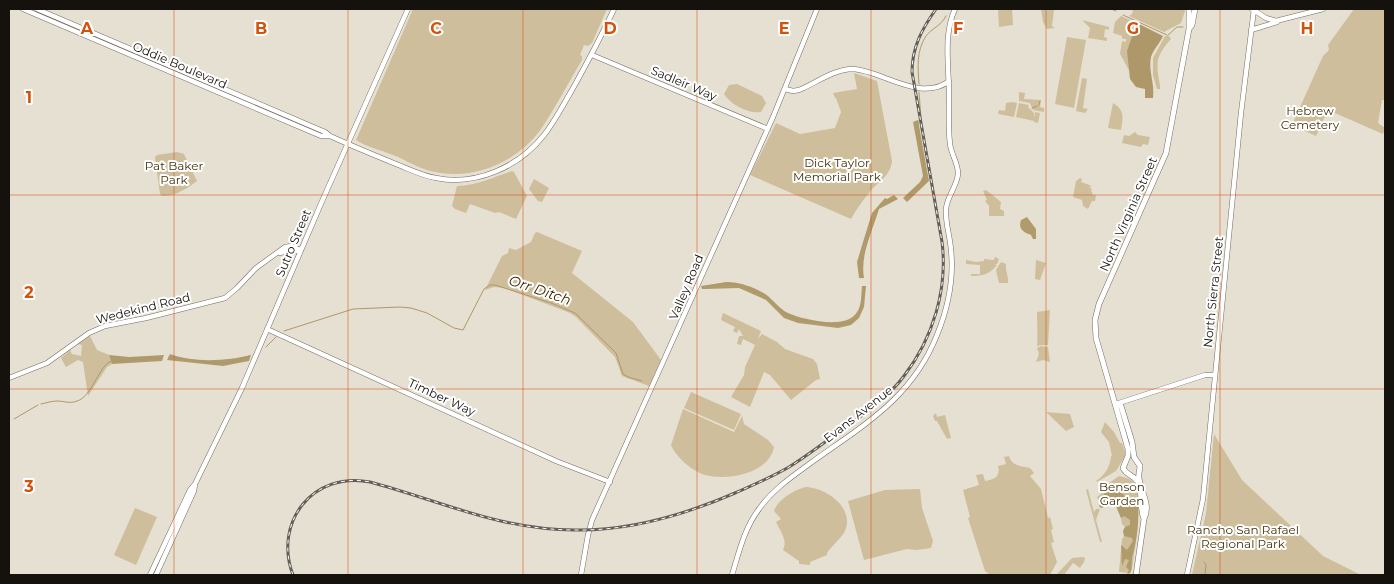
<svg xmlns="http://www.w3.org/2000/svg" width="1394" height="584" font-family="Montserrat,sans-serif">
<rect width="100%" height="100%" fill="#e6e0d2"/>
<path fill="#cebe9b" d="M413,9H607L592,43L588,46L584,45L580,55L582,56V60C568,83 556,107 541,129C519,160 478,179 441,173C425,171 412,164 398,157C385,151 368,148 356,140Z
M998,9H1012L1013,25L999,27Z
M1041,9L1054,10L1052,26L1055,28L1047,29L1043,22Z
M1131,9H1184L1185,11L1181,23L1164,32L1129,16L1132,14L1133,11Z
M1354,9H1385V100H1382L1378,123L1385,128L1383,134L1328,110L1316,136L1292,125L1323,56L1329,50L1328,45Z
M1121,16L1140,24L1128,49L1130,72C1126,66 1124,60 1120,54L1122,41L1126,42V39H1122V36L1113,33L1115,22Z
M1082,20L1109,27V30L1105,29L1104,37L1107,38V41L1088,38L1090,28Z
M1165,36H1169L1171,39C1155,57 1156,63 1160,86V89H1157L1153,75V58Z
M1067,37L1086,40L1074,108L1055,104Z
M854,73L877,81L892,161C891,176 877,182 869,193C862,201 856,210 851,219L750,175L776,123L800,134L835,128L841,112L836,98H835L833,93L857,89Z
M1082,78L1087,79L1083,108L1088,109L1085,113L1076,111Z
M737,84L762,96L766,103L761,112C748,114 731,105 724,94L729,85Z
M1019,92L1025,93L1024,99L1041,100L1040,107L1044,108V112L1033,110L1030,103L1019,101Z
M1013,102L1017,103L1014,117L998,114L999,110L1005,111L1006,103Z
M1019,103L1029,105L1028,107L1034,113L1035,118V112L1040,113L1038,123L1034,122V121L1016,117Z
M1113,103C1125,110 1123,118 1121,130L1108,128Z
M1135,132L1138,135L1150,137L1148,145L1143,144L1141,147L1122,143L1124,135L1129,136Z
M177,152L184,154L197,181C188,188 174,197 162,196L160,194L155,157L157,155Z
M512,171L514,172L527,196L516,219L499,212L495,213L470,204L466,213L455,209L452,206L457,186C478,185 493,177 512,171Z
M1080,178L1082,179L1081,182L1092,186L1089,187L1092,189L1091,190L1093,195H1096L1095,201H1092L1088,209L1083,206L1082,200L1073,197L1076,181Z
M534,179L549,188L542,202L538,201L529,189Z
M986,190L1001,202L1000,209L1004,211V216H989V205H988L985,201L987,200L983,191Z
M537,232L582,251L572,273L633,322L661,360L649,386L622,376L615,357L576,317L570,313L505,288L494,287L485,290L502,256L508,253L509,248L516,250L531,242L535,233Z
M995,257L999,259L997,264H994L997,265C990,274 982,276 971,276V274H980V265L966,264V260L976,262L984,261V259L994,260Z
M1036,260L1046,263L1040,280L1035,279Z
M1001,262L1006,264C1005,272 1009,276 1008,283H999L996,270Z
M1050,310L1048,345H1041L1037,346C1038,335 1037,324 1037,312Z
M723,313L761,331L758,339L762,334L777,342L785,349L813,359L817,364L820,379L816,380L791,400L770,375L764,372L750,407L731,397L744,375L745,367L755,345L743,339L741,345L737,344L739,336H743L739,329L737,333L733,331L735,327L721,320Z
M90,336L97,350L109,355L112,364L107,367L88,396L83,362L78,360L66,367L61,358L70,350L72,354L81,356L82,345L78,344Z
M1041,346L1048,347L1050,362L1043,360L1036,362L1039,354L1037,348Z
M691,392L741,414L734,430L684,408Z
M683,409L734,432L742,416L744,424L768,440L774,447C769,474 727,481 705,475C692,471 676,457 671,445Z
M1046,412L1070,414L1074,427L1066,431Z
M936,413L937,417L945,415L951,438L947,439L937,421H935L933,416Z
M1105,422L1114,432L1120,443H1122L1126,454L1116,471L1097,482L1096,481C1105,475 1110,467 1111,456H1112L1109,442L1101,432Z
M1214,434L1242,480L1323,556L1361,575H1192L1206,513Z
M1009,456C1012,466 1020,466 1030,468L1034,473L1030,476L1041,489L1048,518L1050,517L1053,529L1051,530L1054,542L1051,543L1057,562L1050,575H990L985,571L968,518L970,517L963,490L979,485L976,475L983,474L985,481C994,479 1001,477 998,466L1006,464L1004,457Z
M1119,476L1127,478L1134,482C1142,506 1138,530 1134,554C1133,561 1133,567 1130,573L1119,572L1122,539L1125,535L1123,531L1125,527L1122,524L1121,518L1116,506L1111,503L1101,508L1097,497L1101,494L1102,488Z
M805,487C825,487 855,507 845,531C841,538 832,546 827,553V555L810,562V565L799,564V561L783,550C788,540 780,531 776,522L781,519L774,511C778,499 793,491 805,487Z
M920,489L922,508L933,541L931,548L917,550L907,549L864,560L848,501L885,490Z
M1088,489L1094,512L1096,509H1100L1096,520L1102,542H1100L1086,490Z
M135,508L157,517L136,565L114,555Z
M1083,557L1085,558L1084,562L1080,568L1073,563L1064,575H1056L1072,558Z"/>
<path fill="#b09b6c" d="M918,120L929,181L907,202L903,198L920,182L923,176L913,122Z
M894,195L898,199L879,209C872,232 860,255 864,278H859L857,262L863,242L872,213L885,198L887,199Z
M1027,217L1036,229V239H1033L1031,235C1023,232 1018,229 1021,220Z
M727,282C740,282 761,289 770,298C776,303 780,309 788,313C804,320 847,330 857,312C862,305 861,294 862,286H866L864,307L859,318L851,325L838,328L798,323L784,318L766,300L739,288L706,289H702L701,286Z
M170,354C193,363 228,361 251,355L249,361L223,366L167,360Z
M109,355L129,357L164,355L162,361L112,364Z
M1110,483L1124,495L1127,504L1135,506L1138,504C1139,522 1137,540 1132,558C1131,563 1133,568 1130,573L1127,574L1129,570L1126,567L1129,560L1125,559L1122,566L1121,545L1127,550L1133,541L1132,538L1124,536L1123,531L1125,527L1130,525V520L1124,516L1121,518L1116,506L1113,504L1101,508L1099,506L1102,498Z"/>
<path fill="#ae986a" d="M1139,24L1163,36C1160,43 1153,50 1151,57C1148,70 1155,84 1153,98H1145V89L1136,87L1130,79L1127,51L1134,31Z"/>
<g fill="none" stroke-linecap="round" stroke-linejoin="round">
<path stroke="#ae986a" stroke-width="1" d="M1111,9L1116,11
M1123,15L1167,35
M1168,35L1177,27H1183
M919,84C918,68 916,51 926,36C931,29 941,26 946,16
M919,92L921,118
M1039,105L1040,101
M1032,108L1037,106
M906,198L922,182L925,175L918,131V121
M862,278L860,264L878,208L880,205L896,199
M702,287L725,283L743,285L768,298L787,315L797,319L838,325L852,322L860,314L865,287
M284,331L353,309L400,307L411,308L427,313L454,328L463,330L484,289L490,285H495L551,303L575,313L616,353L623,374L628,377L642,381
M266,347L276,337
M169,357C201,359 217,370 249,356
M41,404C46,403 52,401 57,401C64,401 70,404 77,401C91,397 97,371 109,362L162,357
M14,419L38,405
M1204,562L1206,565L1205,575"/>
<defs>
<path id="secondary" d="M23,9L321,136H330
M37,9L325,132L330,136C352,146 374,155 396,164C409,169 422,176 436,178C476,186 519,167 544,135C555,121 563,105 572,90C587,63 601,37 614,9
M1252,9L1266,18L1276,21L1323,9
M1251,30L1277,22
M592,55L768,129
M785,89L793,91L799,90C816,83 834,69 853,69C880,70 921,103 949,81
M280,253L290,250L299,251
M267,329L556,461L610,482
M9,378L47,363L89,333L105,326L146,318L225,298L237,288L256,268L285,247L292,246L300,250
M1116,404L1205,375H1215
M150,575L190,490L195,484
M156,575L194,491L195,484L242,388L323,199L408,9
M581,575L588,535L592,520L773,117L817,9
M732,575C739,552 744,529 759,509C773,489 793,476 812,462C865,424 912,398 937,335C948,308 954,279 951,250C950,236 945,222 946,209C947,196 958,185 958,173C958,163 951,154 950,144C948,127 949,111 949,95C949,66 943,35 955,9
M1187,575L1203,499L1241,113L1254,9"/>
<path id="primary" d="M1189,29V9
M1116,404L1121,406L1132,442L1134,457L1140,466C1140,470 1138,474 1139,478C1141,493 1151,504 1144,519L1136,575
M1144,519C1139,507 1143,494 1138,482C1134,475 1127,476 1123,468L1128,456V449L1096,338L1095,320L1099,304L1166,153L1189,29L1192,25L1195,9"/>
</defs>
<use href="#secondary" stroke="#726c60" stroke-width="5.5"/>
<use href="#primary" stroke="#726c60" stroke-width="6"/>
<use href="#secondary" stroke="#fff" stroke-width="4.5"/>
<use href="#primary" stroke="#fff" stroke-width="5"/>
<defs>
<path id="rail" d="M293,575C273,522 313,471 370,482C441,501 500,530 575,530C631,531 684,515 735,493C753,485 772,477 789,467C807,456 822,444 839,432C862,415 887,399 904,376C933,338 948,289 942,242L912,72C912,47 922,29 936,9"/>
</defs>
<use href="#rail" stroke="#635f57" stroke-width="3"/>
<use href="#rail" stroke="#fff" stroke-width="1" stroke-dasharray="4" stroke-linecap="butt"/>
</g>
<path fill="none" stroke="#d3520c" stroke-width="1" stroke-opacity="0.55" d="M174,9V575M348,9V575M523,9V575M697,9V575M871,9V575M1046,9V575M1220,9V575M9,195H1385M9,389H1385"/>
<g text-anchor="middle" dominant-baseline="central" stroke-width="4" stroke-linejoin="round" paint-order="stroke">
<g font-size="12" fill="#15120e" stroke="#fff">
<text transform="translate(180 65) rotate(23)">Oddie Boulevard</text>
<text transform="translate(684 83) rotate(23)">Sadleir Way</text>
<text transform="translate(1128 214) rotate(-66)">North Virginia Street</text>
<text transform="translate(293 243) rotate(-67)">Sutro Street</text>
<text transform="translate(686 287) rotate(-67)">Valley Road</text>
<text transform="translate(1213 292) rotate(-84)">North Sierra Street</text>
<text transform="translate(143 308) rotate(-14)">Wedekind Road</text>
<text transform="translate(442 397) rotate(25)">Timber Way</text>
<text transform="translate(858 414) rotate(-38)">Evans Avenue</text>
</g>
<g font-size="12" fill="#43330c" stroke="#fff">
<text x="1310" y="110">Hebrew<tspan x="1310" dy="14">Cemetery</tspan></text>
<text x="837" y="162">Dick Taylor<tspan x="837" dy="14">Memorial Park</tspan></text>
<text x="174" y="165">Pat Baker<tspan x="174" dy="14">Park</tspan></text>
<text x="1122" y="486">Benson<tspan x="1122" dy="14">Garden</tspan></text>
<text x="1243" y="529">Rancho San Rafael<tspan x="1243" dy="14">Regional Park</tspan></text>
</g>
<g font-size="14" font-style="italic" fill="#3a2a02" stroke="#fff">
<text transform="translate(540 290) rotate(19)">Orr Ditch</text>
</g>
</g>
<g font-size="16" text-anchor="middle" font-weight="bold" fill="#d3520c" stroke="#fff" stroke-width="4" stroke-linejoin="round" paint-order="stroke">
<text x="87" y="34">A</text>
<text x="261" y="34">B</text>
<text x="436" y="34">C</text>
<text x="610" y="34">D</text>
<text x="784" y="34">E</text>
<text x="958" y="34">F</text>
<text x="1133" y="34">G</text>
<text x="1307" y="34">H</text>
<text x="29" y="103">1</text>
<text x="29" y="298">2</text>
<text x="29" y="492">3</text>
</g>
<rect width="1394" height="584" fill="none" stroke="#15120e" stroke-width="20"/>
</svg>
